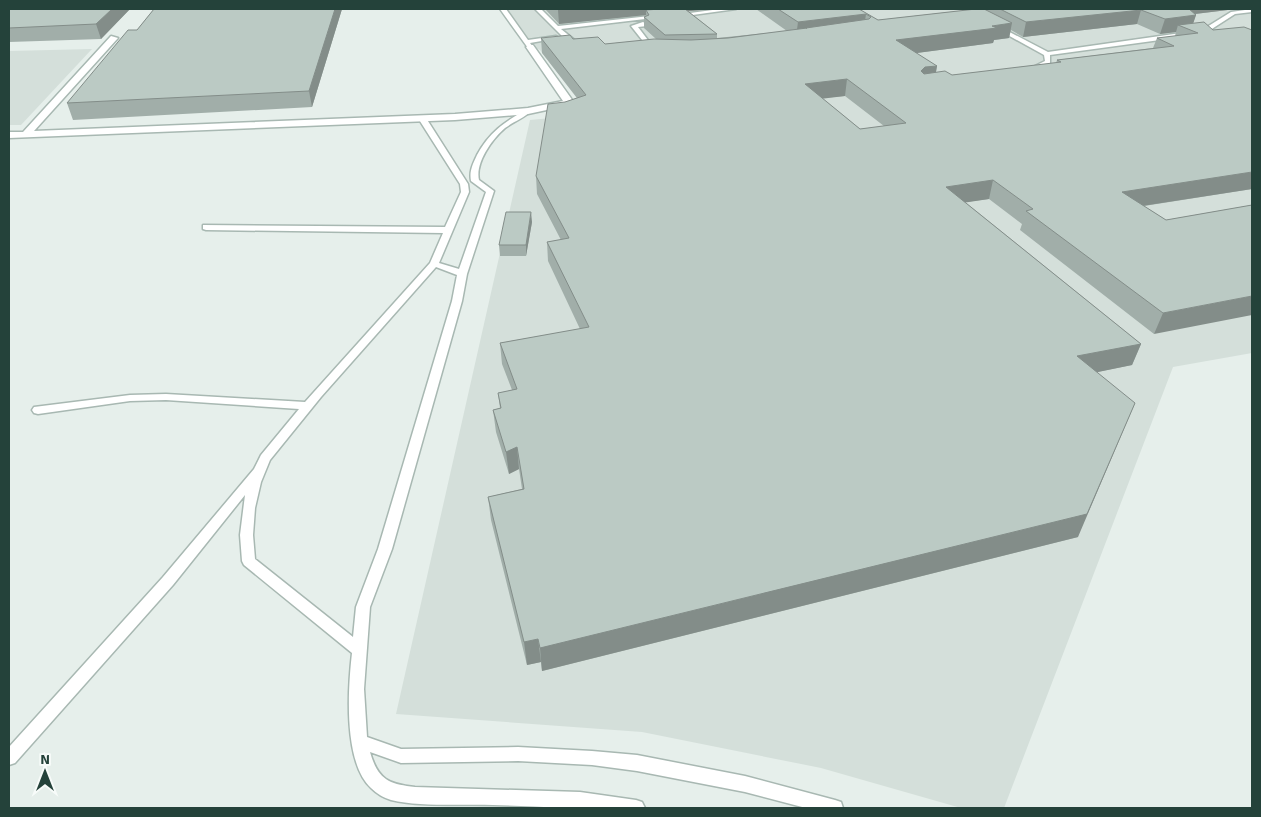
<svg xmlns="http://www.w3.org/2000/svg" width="1261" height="817" font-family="Signika,sans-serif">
<rect width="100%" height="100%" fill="#e6efeb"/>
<path fill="#d4dfda" d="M503,9H1252V353L1173,367L1004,808H961L821,768L642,732L396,714L530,120L562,117L573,104L576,97L540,50L528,45Z
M92,49L21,125H9V51Z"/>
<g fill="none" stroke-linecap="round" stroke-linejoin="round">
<defs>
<path id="service" d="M500,9H506L528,40L556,36L559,38L530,43L533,47L528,48Z
M535,9H541L558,26L659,15L662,17L561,29L577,42L578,43L575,45L564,38Z
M720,9H736L678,17L675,15Z
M1252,9V12L1235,14L1204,34L1050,55V63L1031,72L1029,71V69L1045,61L1044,55L995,28L1000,27L1048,52L1202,30L1231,12Z
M643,22L647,24V26L638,27L654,48V50H650L631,26Z
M526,110L531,111C524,118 513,122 505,128C492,139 475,163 479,180L494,191L467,274L462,301L392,549L370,607L364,689L367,737L401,749L518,747L592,751L637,755L745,776L835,800L841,802L843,808H806L745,792L637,771L592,765L518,761L401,763L370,752C378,780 389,784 415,787L580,792L636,800L642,802L645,808C595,811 543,806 493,805C462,804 419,807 391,800C384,798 376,793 371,788C343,762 348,688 352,653L244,565L242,561L240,535L245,495L173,585L15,763L9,765V747L163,577L254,469L261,455L299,409L166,400L130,401L38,414L34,413L32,410L34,407L130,395L166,394L305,402L430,263L443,233L206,230L203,229V225L445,227L461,192L460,184L418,118L422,116L426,118L468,184L469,192L439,263L459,269L486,192L471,181C469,171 473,164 477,155C489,133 504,122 526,110ZM436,267L457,275L452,301L378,549L356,607L353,637L255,559L253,535L255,508L261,482L270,460L321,397Z"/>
<path id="minor" d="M111,36L118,38L34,131L455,114L528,108L563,101L526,47L530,45H533L573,101L570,105L528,114L455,120L9,138V132H23Z"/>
</defs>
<use href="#service" stroke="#a8b8b2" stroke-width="3"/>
<use href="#minor" stroke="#a8b8b2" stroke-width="3"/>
<use href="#service" fill="#fff" fill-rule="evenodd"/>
<use href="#minor" fill="#fff" fill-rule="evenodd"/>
</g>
<path fill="#a1aea9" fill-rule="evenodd" d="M9,9H130L101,39L9,42Z
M154,9H342L312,107L73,120L67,103L137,30Z
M545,9H712L688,11L717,34V38L787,31L756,9H859L878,20L976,9H1236L1195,14L1196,15L1193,23L1252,189L1144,206L1166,220L1252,205L1154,334L1020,230L1022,224L989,199L965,202L1141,344L1132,365L1097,372L1078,537L542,671L541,662L527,665L491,520L488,497L522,489L519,469L509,474L496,432L493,410L500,408L498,393L512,390L502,364L500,343L580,329L548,261L547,242L561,240L537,194L536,176L565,102L577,98L542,53L541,38L573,39L605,44L656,39L644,28V17H646V15L559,24ZM1137,24L1160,34L1176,32L1175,36L1157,38L1153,48L1057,60L1056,63L952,75L936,72L937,66L916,53L993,43L994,40L1009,38L1011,30L1023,37ZM845,96L884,126L860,129L822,98Z
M532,222L526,256H500L499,245Z"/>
<path fill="#838d89" d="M112,9H130L101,39L96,24Z
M335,9H342L312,107L309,91Z
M567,9H712L649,15L646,10V15L559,24L558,10Z
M1180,9H1236L1178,16Z
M1141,10L1137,24L1023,37L1026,22Z
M866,14L864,28H806L805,36L796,37L798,22Z
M1196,15L1191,30L1178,25L1176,32L1160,34L1165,19Z
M1012,23L1009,38L994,40L993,43L894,56L896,40L992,26Z
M937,66L934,82L921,71L925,67Z
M847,79L845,96L803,101L805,84Z
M1252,172V189L1116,210L1122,192Z
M993,180L989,199L942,206L946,187Z
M531,212L532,222L526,256V245Z
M1252,296V315L1154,334L1163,313Z
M1141,344L1132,365L1069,378L1077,356Z
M1135,403L1078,537L542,671L540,648Z
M517,447L519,469L509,474L506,452Z
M538,639L541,662L527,665L524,642Z"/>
<path fill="#bbcac4" stroke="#838d89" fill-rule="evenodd" d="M9,9H112L96,24L9,28Z
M154,9H335L309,91L67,103L128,30H137Z
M661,9H685L717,34L665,35L644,17L649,15L646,10Z
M778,9H859L878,20L976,9H984L1012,23L992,26L997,28L896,40L937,66L925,67L921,71L924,74L945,71L952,75L1061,62L1057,60L1174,46L1157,38L1198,33L1178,25L1204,22L1213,30L1244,27L1252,30V172L1122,192L1166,220L1252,205V296L1163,313L1026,211L1033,209L993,180L946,187L1141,344L1077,356L1135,403L1087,514L540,648L538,639L524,642L488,497L524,489L517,447L506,452L493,410L501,408L498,393L517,389L500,343L589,327L547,242L569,238L536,176L548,104L565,102L586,95L541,38L570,35L573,39L598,37L605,44L654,39L691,40L728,38L807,28H806L869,19L871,17L866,14L798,22ZM847,79L906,123L860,129L805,84Z
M1000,9H1189L1196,15L1165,19L1141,10L1026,22Z
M506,212H531L526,245H499Z"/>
<rect width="1261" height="817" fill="none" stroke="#24423a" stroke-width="20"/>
<g transform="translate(45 772)" stroke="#f7fbf9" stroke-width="4" paint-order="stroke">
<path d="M0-4L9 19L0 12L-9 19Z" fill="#24423a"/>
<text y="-8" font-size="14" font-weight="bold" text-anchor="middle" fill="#24423a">N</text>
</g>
</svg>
